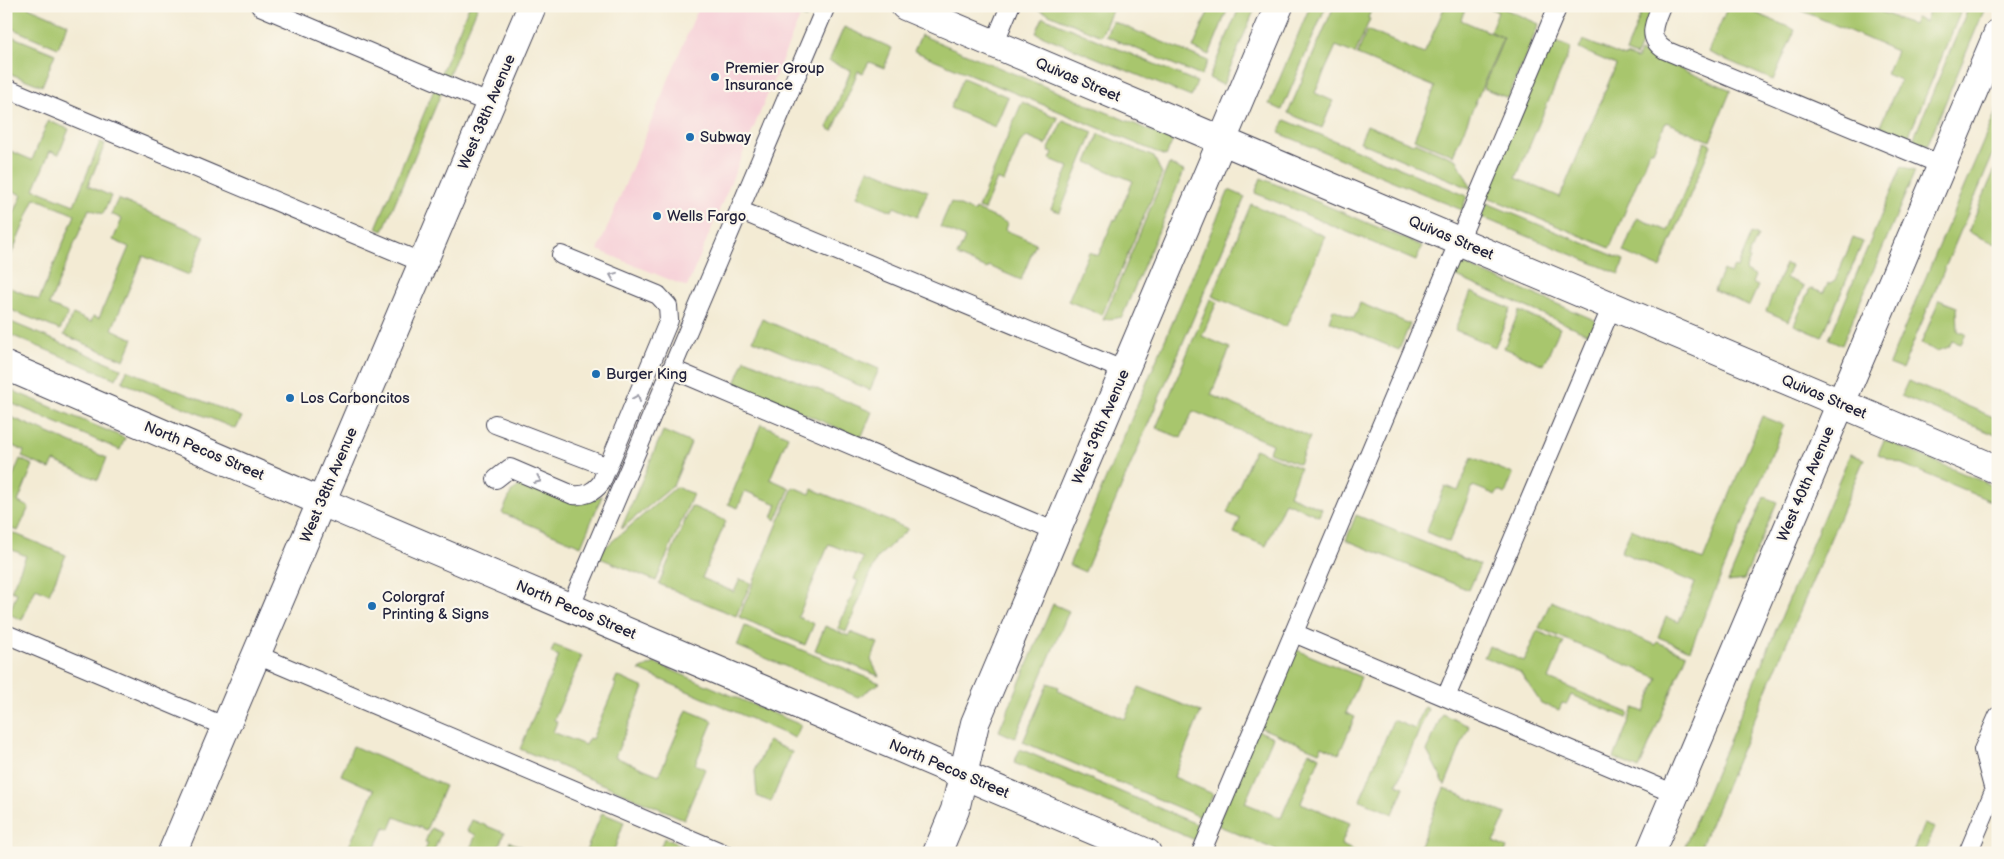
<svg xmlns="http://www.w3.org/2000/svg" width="2004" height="859" font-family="'Balsamiq Sans',sans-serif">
<rect width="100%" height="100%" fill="#fbf7ec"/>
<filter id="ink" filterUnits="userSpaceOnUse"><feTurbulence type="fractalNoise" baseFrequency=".02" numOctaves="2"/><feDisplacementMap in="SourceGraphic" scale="10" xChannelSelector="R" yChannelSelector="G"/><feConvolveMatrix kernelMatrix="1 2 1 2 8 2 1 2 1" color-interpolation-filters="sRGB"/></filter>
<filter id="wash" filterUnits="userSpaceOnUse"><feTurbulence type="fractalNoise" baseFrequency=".0096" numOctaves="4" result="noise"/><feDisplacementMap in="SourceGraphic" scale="20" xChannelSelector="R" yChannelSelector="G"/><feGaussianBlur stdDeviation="1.12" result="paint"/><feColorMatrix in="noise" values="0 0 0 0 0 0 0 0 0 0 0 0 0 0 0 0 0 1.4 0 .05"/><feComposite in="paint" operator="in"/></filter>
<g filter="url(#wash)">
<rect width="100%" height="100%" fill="#f3ebd4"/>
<path fill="#f6cfd7" d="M699,6H795L803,10L687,287L598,250Z"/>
<path fill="#a8c66d" stroke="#657454" d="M6,6H26L68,24L58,48L6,26Z
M469,6H478L383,231L376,228Z
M777,6H811L806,18Z
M1030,6H1114L1101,36Z
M1200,6H1229L1209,55L1193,48L1208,12L1199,8Z
M1240,6H1256L1223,85L1209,78Z
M1310,6H1326L1282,110L1269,104Z
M1334,6H1371L1372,8L1368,18L1370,19L1355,54L1336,46L1315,93L1333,101L1322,128L1288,113Z
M1445,6H1466L1461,20L1503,38L1453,155L1414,139L1435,87L1357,55L1367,30L1424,54Z
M1485,6H1498L1539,24L1508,98L1483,88L1504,38L1490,31L1498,12Z
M1644,6H1657L1636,56L1626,52Z
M1728,6H1740L1795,30L1773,80L1708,52Z
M1791,6H1867L1913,25L1916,18L1925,22L1931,6H1963L1908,138L1880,126L1900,80L1886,74L1896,51Z
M1969,6H1980L1985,8L1927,146L1913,140Z
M1043,17L1197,82L1191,97L1036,33Z
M1112,21L1208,61L1201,76L1106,36Z
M844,27L892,48L884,68L869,62L863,73L858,71L833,131L827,128L851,70L829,61Z
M6,34L55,54L42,86L6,72Z
M921,35L1173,140L1166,156L914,51Z
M1549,39L1571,48L1516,178L1560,197L1616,65L1579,49L1583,40L1625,57L1626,55L1637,59L1640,52L1731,90L1710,141L1666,122L1653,151H1650L1610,248L1483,195Z
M963,78L1008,97L995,127L950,108Z
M1022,102L1058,118L1046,145L1027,137L1021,141L1004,182L997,179L984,210L978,208Z
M1998,107V143L1902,369L1889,364Z
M1063,120L1093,132L1060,212L1051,209L1069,167L1050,159L1053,153L1048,151Z
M1285,120L1467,196L1462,210L1279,133Z
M48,121L69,129L59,154L50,151L34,189L74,205L100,142L105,144L88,186L111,196L103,214L89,209L49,305L68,313L60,330L6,308V286L39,300L75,215L35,198L6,267V231L22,195L6,188V149L32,160Z
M1367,125L1413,144L1415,142L1457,160L1472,189L1360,142Z
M1099,134L1154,157L1162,174L1102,315L1068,301L1089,252L1098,256L1114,219L1116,220L1133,181L1087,162Z
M1705,142L1711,145L1660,268L1623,252L1637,218L1668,231Z
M1998,162V241L1996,244L1968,232Z
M1169,164L1184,171L1122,317L1103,320Z
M1902,166L1915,171L1842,345L1829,339Z
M868,169L928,191L917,217L894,207L892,211L857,196Z
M1261,178L1422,246L1416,261L1255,193Z
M1229,190L1245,197L1085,572L1069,565Z
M118,199L205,236L189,275L143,256L112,329L133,339L124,360L64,335L73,314L91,322L93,316L99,318L129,247L113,240L122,219L111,214Z
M951,202L974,212L975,209L1007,223L1005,230L1036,243L1021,280L989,266L987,269L957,256L965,238L940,227Z
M1487,203L1624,260L1619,274L1481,217Z
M1251,204L1325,236L1286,327L1212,296Z
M1752,233L1758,236L1748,258L1750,259L1745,271L1755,276L1752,283L1758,286L1749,306L1714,290L1723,270L1730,274L1734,267L1737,268Z
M1853,238L1863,242L1822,337L1794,325L1810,288L1823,293L1828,283L1830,284L1835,281Z
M1456,261L1597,321L1591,335L1450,274Z
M1785,264L1791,266L1786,278L1804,286L1789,321L1766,311Z
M1471,292L1511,309L1495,347L1455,330Z
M1210,299L1217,302L1202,336L1230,348L1211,395L1310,437L1299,464L1269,452L1272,444L1193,411L1181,438L1156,428Z
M1939,300L1957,307L1958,331L1966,334L1961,344L1952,341L1949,347L1937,351L1921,344Z
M1360,303L1410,324L1399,350L1329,321L1333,309L1354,318Z
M1519,311L1560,328L1544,365L1504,348Z
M762,319L879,369L870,390L753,340Z
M6,320L121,368L116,379L6,333Z
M745,359L872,412L861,438L735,384Z
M127,370L242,417L236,429L122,382Z
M1908,381L1998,419V436L1901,396Z
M6,388L125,438L120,450L6,401Z
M6,415L107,458L98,480L54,461L50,469L22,457L24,451L6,443Z
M1762,416L1784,425L1690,650L1658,637L1666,617L1679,622L1695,583L1621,552L1631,529L1703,560Z
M761,424L788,436L770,479L790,488L776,520L772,518L777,504L745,491L738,508L728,504Z
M663,431L691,443L673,486L621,529Z
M1884,440L1998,488V504L1878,454Z
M1255,449L1300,468L1289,495L1322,509L1319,516L1285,502L1266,546L1234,533L1240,519L1227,513Z
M1850,454L1864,459L1698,853H1682Z
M1472,457L1513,474L1505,494L1498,491L1496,495L1473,486L1449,542L1426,532L1445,486L1458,491Z
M20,459L33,465L18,502L29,507L18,531L6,527V493Z
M521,485H531L578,504L602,496L581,546L502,513L512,491Z
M676,487L693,494L656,581L595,556Z
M793,487L810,494L812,489L908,529L877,558L846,632L838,628L858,581L854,579L863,558L829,544L798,617L814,624L805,645L739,617Z
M1764,497L1777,502L1744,580L1728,582Z
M691,506L726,521L702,578L734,592L740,579L751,583L736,616L659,584Z
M1356,515L1480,565L1469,590L1346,540Z
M6,530L66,555L49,594L36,588L22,620L9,614L17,593L11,591L26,556L6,547Z
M1551,601L1656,645L1657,642L1687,654L1639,769L1614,758L1634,708L1644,712L1658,678L1539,628Z
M1053,604L1069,611L1015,738L999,731Z
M745,626L880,683L858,697L737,646Z
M825,626L849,636L850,632L878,643L871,660L879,676L815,650Z
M1537,631L1564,642L1549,679L1629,713L1627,718L1571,695L1567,704L1562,703L1559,710L1541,703L1520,672L1484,657L1489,646L1524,661Z
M554,645L582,656L554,720L557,722L553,732L585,745L589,738L592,739L616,684L614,683L617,676L644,688L615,757L659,775L687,710L713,721L695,764L705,769L684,819L520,749L559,656L551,653Z
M1292,648L1361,677L1346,713L1355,717L1339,754L1322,746L1319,752L1259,727Z
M655,663L801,725L795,738L639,670Z
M1048,683L1059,687L1058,691L1125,719L1139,687L1201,712L1174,777L1213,794L1203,818L1023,742Z
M1424,707L1428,709L1397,784L1404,787L1393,814L1360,800L1393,720L1415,729Z
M1442,714L1469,726L1445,785L1427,751Z
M1257,730L1273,737L1245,803L1281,818L1309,752L1320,757L1301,803L1350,823L1341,845L1360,853H1283L1217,825Z
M768,741L792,752L771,802L757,796L755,771Z
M353,746L445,786L426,830L395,817L390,829L385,827L373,853H346L374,790L341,775Z
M1020,749L1206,828L1200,842L1014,763Z
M1444,788L1506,814L1494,842L1507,848L1505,853H1417Z
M602,813L624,822L613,853H585Z
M472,820L504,833L496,853H468L476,835L467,831Z
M1924,824L1935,828L1924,853H1912Z
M431,828L441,833L433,853H424L428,843L425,842Z
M664,838L688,848L686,853H658Z
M510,841V842L537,853H505Z"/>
</g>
<g filter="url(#ink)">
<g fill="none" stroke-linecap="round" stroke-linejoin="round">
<defs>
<path id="service" d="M260,6L491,104
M1661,6C1654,23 1646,38 1665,50L1942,165
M994,44L1010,6
M6,88L423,263
M739,210L1125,371
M672,369L1056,532
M495,424L608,467
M496,479L510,468L573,495C585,496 593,493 601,483L669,320L668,306L658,295L561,255
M570,608L826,6
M1294,633L1675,794
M6,634L226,727
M257,655L723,853
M1446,697L1612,306
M1201,853L1558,6
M1968,853L1994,791L1983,750L1998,716"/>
<path id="minor" d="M905,6L1998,470
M937,853L955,810L975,723L1279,6
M1650,853L1998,33"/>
<path id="tertiary" d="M6,366L322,502"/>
<path id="secondary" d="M322,502L1147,853
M172,853L532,6"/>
</defs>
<use href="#service" stroke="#414052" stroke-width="20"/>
<use href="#minor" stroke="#414052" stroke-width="30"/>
<use href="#tertiary" stroke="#414052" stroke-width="30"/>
<use href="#secondary" stroke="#414052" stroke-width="30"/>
<use href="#service" stroke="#fff" stroke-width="18"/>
<use href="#minor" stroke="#fff" stroke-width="28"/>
<use href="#tertiary" stroke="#fff" stroke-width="28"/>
<use href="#secondary" stroke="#fff" stroke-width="28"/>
</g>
<defs><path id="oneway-chevron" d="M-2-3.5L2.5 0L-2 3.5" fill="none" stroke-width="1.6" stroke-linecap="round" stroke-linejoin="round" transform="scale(1.25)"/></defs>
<g stroke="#9c9ca7">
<use href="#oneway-chevron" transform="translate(613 276) rotate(-158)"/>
<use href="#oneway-chevron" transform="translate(637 398) rotate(-67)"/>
<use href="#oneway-chevron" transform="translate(538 480) rotate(23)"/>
</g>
</g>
<g fill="#1f6fb2" stroke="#fbf7ec" stroke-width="2">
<circle cx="715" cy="77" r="5"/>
<circle cx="690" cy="137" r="5"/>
<circle cx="657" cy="216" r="5"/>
<circle cx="596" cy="374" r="5"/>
<circle cx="290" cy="398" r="5"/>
<circle cx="372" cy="606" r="5"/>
</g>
<g text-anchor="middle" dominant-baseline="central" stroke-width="4.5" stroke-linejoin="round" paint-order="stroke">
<g font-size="15" fill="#22223b" stroke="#fbf7ec" text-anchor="start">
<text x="725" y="68">Premier Group<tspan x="725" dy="17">Insurance</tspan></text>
<text x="700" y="137">Subway</text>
<text x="667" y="216">Wells Fargo</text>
<text x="606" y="374">Burger King</text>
<text x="300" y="398">Los Carboncitos</text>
<text x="382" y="597">Colorgraf<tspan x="382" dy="17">Printing &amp; Signs</tspan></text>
</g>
<g font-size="15" fill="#22223b" stroke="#fbf7ec">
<text transform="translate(1078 80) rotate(23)">Quivas Street</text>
<text transform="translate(487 112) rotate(-67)">West 38th Avenue</text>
<text transform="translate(1451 238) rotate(23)">Quivas Street</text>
<text transform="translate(1824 397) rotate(23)">Quivas Street</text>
<text transform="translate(1101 427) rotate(-67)">West 39th Avenue</text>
<text transform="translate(204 451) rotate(23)">North Pecos Street</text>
<text transform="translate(1806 484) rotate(-67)">West 40th Avenue</text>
<text transform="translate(329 485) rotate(-67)">West 38th Avenue</text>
<text transform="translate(576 610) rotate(23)">North Pecos Street</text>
<text transform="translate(949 769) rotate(23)">North Pecos Street</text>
</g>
</g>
<rect width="2004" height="859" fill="none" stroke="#fbf7ec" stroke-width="25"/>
</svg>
